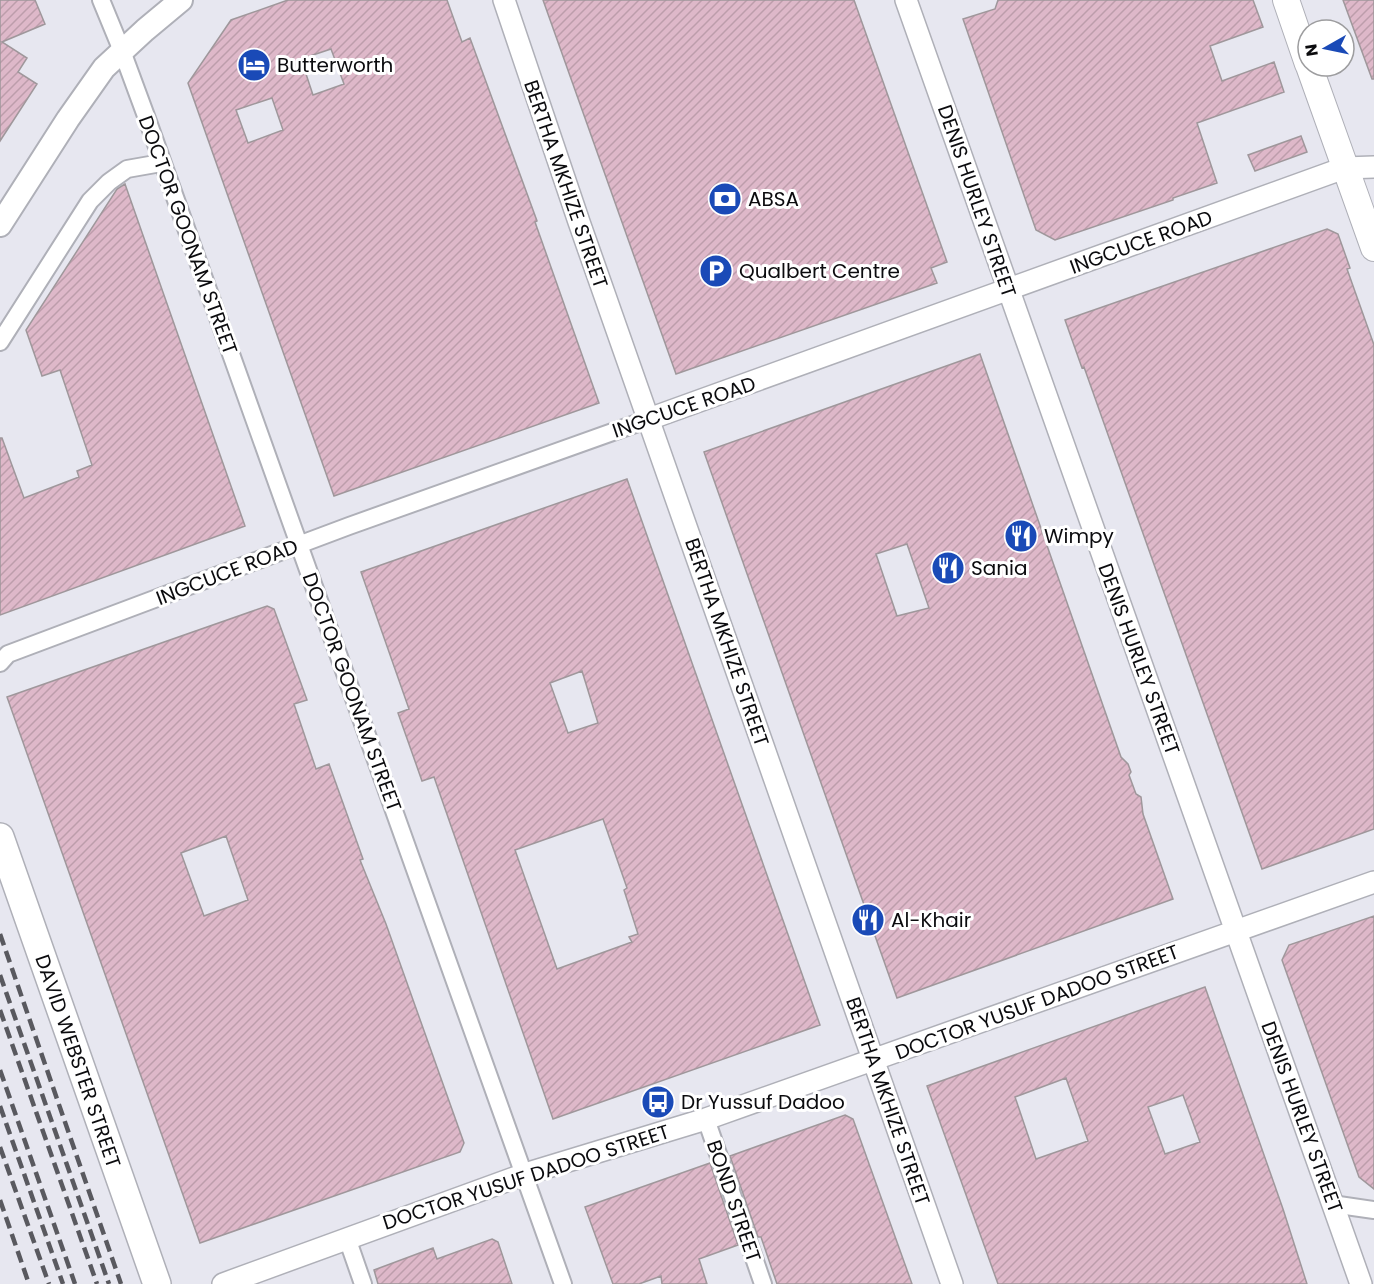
<svg xmlns="http://www.w3.org/2000/svg" width="1374" height="1284" font-family="Poppins,sans-serif">
<defs>
<pattern id="building-hatch" width="6" height="6" patternUnits="userSpaceOnUse" patternTransform="scale(1.5)"><rect width="6" height="6" fill="#deb8c9"/><path d="M-1 1l2-2M0 6l6-6M5 7l2-2" fill="none" stroke="#bd9dab"/></pattern>
</defs>
<rect width="100%" height="100%" fill="#e7e7f0"/>
<path fill="url(#building-hatch)" stroke="#9f979b" stroke-width="1.5" fill-rule="evenodd" d="M0,0H35L45,24L2,42L27,58L18,72L37,84L0,141Z
M288,0H447L462,42L470,38L537,221L535,222L599,403L334,496L188,83L231,20ZM331,49L344,84L313,95L301,59ZM272,98L283,130L248,143L236,110Z
M543,0H854L947,262L931,268L937,283L676,374Z
M998,0H1253L1263,27L1210,46L1222,81L1274,62L1284,92L1197,123L1217,183L1173,198V200L1055,240L1036,230L963,19L995,9Z
M1343,0H1374V79H1372Z
M1301,136L1307,152L1255,171L1248,155Z
M125,184L245,526L0,615V438H2L24,498L79,477L77,471L92,465L60,370L42,376L26,330L117,189Z
M1327,229L1338,234L1350,268L1347,269L1374,345V829L1262,869L1084,367L1082,368L1065,320Z
M980,354L1121,757L1128,764L1131,772L1129,775L1136,794L1141,797L1143,814L1173,899L897,998L704,452ZM907,544L929,608L897,616L876,554Z
M627,479L820,1025L553,1119L434,777L422,781L398,713L409,709L361,572ZM582,671L598,723L568,733L550,683ZM603,819L627,888L624,890L638,934L629,937L632,942L557,969L515,850Z
M267,606L274,609L307,700L294,704L316,769L329,764L363,859L360,860L386,924L464,1143L460,1152L200,1243L7,697ZM226,836L248,900L204,916L181,853Z
M1374,916V1189L1359,1177L1282,960L1289,945Z
M1205,987L1283,1209L1307,1284H998L927,1086ZM1066,1078L1088,1141L1036,1159L1015,1097ZM1183,1095L1200,1142L1165,1154L1148,1107Z
M845,1115L853,1119L912,1284H777L761,1237H758L730,1156Z
M710,1163L738,1245L699,1259L707,1284H662L661,1276L639,1284H613L585,1207Z
M492,1239L498,1242L512,1284H378L374,1270L433,1248L437,1259Z"/>
<g fill="none" stroke-linecap="round" stroke-linejoin="round">
<defs>
<path id="minor" d="M101,0L122,51L146,116L563,1284
M0,342L90,201L109,182L127,169L161,163
M0,663L8,654L349,526L649,419
M706,1119L763,1284
M1332,1204L1374,1210
M347,1238L363,1284"/>
<path id="tertiary" d="M504,0L579,222L952,1284
M906,0L1361,1284
M649,419L1344,168L1374,167
M223,1284L525,1174L706,1119L1374,882"/>
<path id="secondary" d="M0,225L68,119L104,68L145,30L181,0"/>
<path id="primary" d="M1286,0L1308,64
M1309,66L1374,248"/>
<path id="trunk" d="M0,837L157,1284"/>
</defs>
<use href="#minor" stroke="#afb0b8" stroke-width="20"/>
<use href="#tertiary" stroke="#afb0b8" stroke-width="24"/>
<use href="#secondary" stroke="#afb0b8" stroke-width="26"/>
<use href="#primary" stroke="#afb0b8" stroke-width="28"/>
<use href="#trunk" stroke="#afb0b8" stroke-width="30"/>
<use href="#minor" stroke="#fff" stroke-width="16"/>
<use href="#tertiary" stroke="#fff" stroke-width="21"/>
<use href="#secondary" stroke="#fff" stroke-width="22"/>
<use href="#primary" stroke="#fff" stroke-width="26"/>
<use href="#trunk" stroke="#fff" stroke-width="27"/>
<path stroke="#59595f" stroke-width="4.5" stroke-dasharray="12 6" stroke-linecap="butt" d="M0,934L121,1284
M0,975L109,1284
M0,1010L97,1284
M0,1070L75,1284
M0,1106L63,1284
M0,1147L49,1284
M0,1200L29,1284"/>
</g>
<defs>
<symbol id="hotel-disc" viewBox="-11 -11 22 22"><circle r="9.5" fill="#1a4ab7" stroke="#fff"/><path d="M-6-4.5h1.5V1H6V5H4.5V3h-9V5H-6ZM-4 0a1.8 1.8 0 1 1 3.6 0ZM.5 0V-2.5h3Q6-2.5 6 0Z" fill="#fff"/></symbol>
<symbol id="bank-disc" viewBox="-11 -11 22 22"><circle r="9.5" fill="#1a4ab7" stroke="#fff"/><path d="M-6-4H6V4H-6ZM0-2.3a2.3 2.3 0 1 0 0 4.6a2.3 2.3 0 1 0 0-4.6Z" fill="#fff"/></symbol>
<symbol id="parking-disc" viewBox="-11 -11 22 22"><circle r="9.5" fill="#1a4ab7" stroke="#fff"/><path d="M-3.5-5.5H1a3.5 3.5 0 0 1 0 7H-1V5.5H-3.5ZM-1-3.4V-.6H.8a1.4 1.4 0 0 0 0-2.8Z" fill="#fff"/></symbol>
<symbol id="restaurant-disc" viewBox="-11 -11 22 22"><circle r="9.5" fill="#1a4ab7" stroke="#fff"/><path d="M-5-6h1v4h1v-4h1v4h1v-4h1v5L-1.5 .5V6h-2V.5L-5-1ZM5-6V6H3V1.5H1.5Q1.5-4 5-6Z" fill="#fff"/></symbol>
<symbol id="bus-disc" viewBox="-11 -11 22 22"><circle r="9.5" fill="#1a4ab7" stroke="#fff"/><path d="M-5-6H5V4H4V6H2V4H-2V6H-4V4H-5ZM-3.5-4V0h7V-4ZM-3.5 1.2v1.5H-2V1.2ZM2 1.2v1.5H3.5V1.2Z" fill="#fff"/></symbol>
</defs>
<g fill-rule="evenodd">
<use href="#hotel-disc" x="235" y="46" width="38" height="38"/>
<use href="#bank-disc" x="706" y="180" width="38" height="38"/>
<use href="#parking-disc" x="697" y="252" width="38" height="38"/>
<use href="#restaurant-disc" x="1002" y="517" width="38" height="38"/>
<use href="#restaurant-disc" x="929" y="549" width="38" height="38"/>
<use href="#restaurant-disc" x="849" y="901" width="38" height="38"/>
<use href="#bus-disc" x="639" y="1083" width="38" height="38"/>
</g>
<g text-anchor="middle" dominant-baseline="central" stroke-width="6" stroke-linejoin="round" paint-order="stroke">
<g font-size="20" fill="#0b0b0e" stroke="#fff" text-anchor="start">
<text x="277" y="65">Butterworth</text>
<text x="748" y="199">ABSA</text>
<text x="739" y="271">Qualbert Centre</text>
<text x="1044" y="536">Wimpy</text>
<text x="971" y="568">Sania</text>
<text x="891" y="920">Al-Khair</text>
<text x="681" y="1102">Dr Yussuf Dadoo</text>
</g>
<g font-size="20" fill="#0b0b0e" stroke="#fff">
<text transform="translate(566 184) rotate(71)">BERTHA MKHIZE STREET</text>
<text transform="translate(977 201) rotate(71)">DENIS HURLEY STREET</text>
<text transform="translate(188 235) rotate(70)">DOCTOR GOONAM STREET</text>
<text transform="translate(1141 242) rotate(-20)">INGCUCE ROAD</text>
<text transform="translate(684 407) rotate(-19)">INGCUCE ROAD</text>
<text transform="translate(227 572) rotate(-21)">INGCUCE ROAD</text>
<text transform="translate(727 642) rotate(71)">BERTHA MKHIZE STREET</text>
<text transform="translate(1139 659) rotate(70)">DENIS HURLEY STREET</text>
<text transform="translate(352 692) rotate(70)">DOCTOR GOONAM STREET</text>
<text transform="translate(1037 1002) rotate(-20)">DOCTOR YUSUF DADOO STREET</text>
<text transform="translate(78 1061) rotate(71)">DAVID WEBSTER STREET</text>
<text transform="translate(888 1101) rotate(71)">BERTHA MKHIZE STREET</text>
<text transform="translate(1302 1117) rotate(70)">DENIS HURLEY STREET</text>
<text transform="translate(526 1177) rotate(-18)">DOCTOR YUSUF DADOO STREET</text>
<text transform="translate(734 1201) rotate(71)">BOND STREET</text>
</g>
</g>
<g transform="translate(1326 48) rotate(261)"><circle r="28" fill="#ffffff" stroke="#9d9d9f" stroke-width="1.5"/>
<path d="M0-4.5L10 22L0 15L-10 22Z" fill="#1a4ab7"/>
<text y="-9" font-size="16" font-weight="bold" text-anchor="middle" fill="#0b0b0e">N</text>
</g>
</svg>
